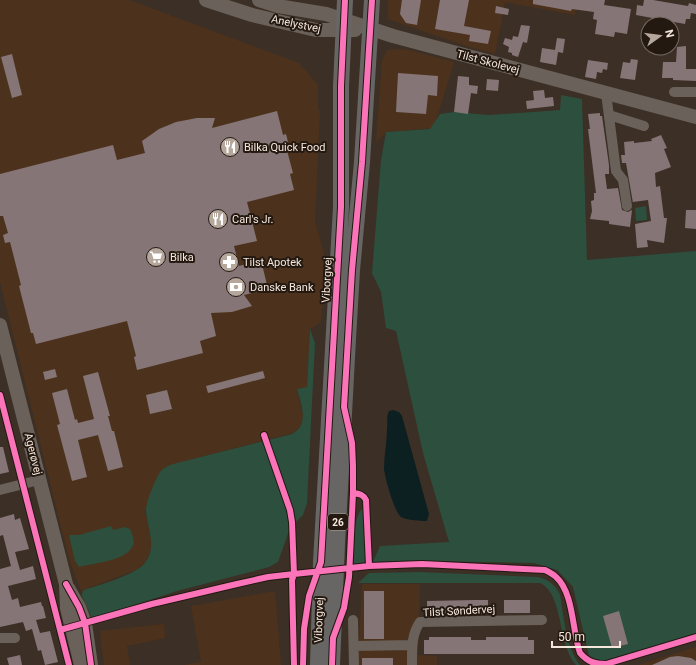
<svg xmlns="http://www.w3.org/2000/svg" width="696" height="665" font-family="Roboto,sans-serif">
<rect width="100%" height="100%" fill="#3c2f25"/>
<path fill="#4c321c" d="M0,0H129L299,63L318,85V110L320,111L315,221L325,258V276L321,321L317,325L310,329L307,387L297,390L303,415L302,424L296,431L292,433L168,466L145,512L152,540L150,553L144,564L136,570L84,590L82,593L71,565L63,535L0,282Z
M388,0H577L575,15L505,2L495,54L463,45L388,19Z
M398,49L409,50L454,62L434,128L387,132L376,142L382,61L387,50Z
M362,584H420L418,655L437,656V665H358Z
M275,591L281,665H184L201,662L191,606Z
M164,624L165,638L127,646L130,665H104L100,631Z
M696,647V665H638Z"/>
<path fill="#2c4f3e" d="M561,95L582,99L587,260L696,251V634L604,662L589,656L573,587L557,570L534,563L423,561L372,564L380,546L449,542L423,453L396,331L386,328L381,292L372,273L381,160L386,132L430,129L440,114L454,112L489,115L560,110Z
M646,206L647,220L636,221L635,208Z
M310,329L315,343L307,503L303,515L290,528L278,562L269,567L177,591L159,597L92,618L82,596V593L84,590C102,584 129,577 143,565C158,549 148,530 146,512C145,504 155,480 160,472C163,468 168,466 173,464L292,434C310,425 301,404 297,389L307,387Z
M363,508L367,560L361,565H354C354,551 352,517 363,508Z
M111,526L113,530L125,527L130,529C132,534 135,540 133,545C127,561 94,563 79,567L75,561L69,535H79Z
M419,572L538,577C548,579 556,585 560,595C564,617 566,648 580,665H576C557,644 564,594 540,583H358L369,573Z"/>
<path fill="#0c2021" d="M393,410L399,412L402,416L429,514L427,521C421,521 403,520 400,516C394,510 385,478 384,469C384,456 387,442 387,429C388,422 386,417 389,411Z"/>
<path fill="#857577" d="M402,0H421L417,25L406,23L400,14Z
M440,0H469L464,26L491,31L488,44L469,41L470,35L435,29Z
M533,0H605L604,5L631,9L627,34L615,32L614,37L595,34L597,20L593,19L594,12L572,9L571,11L533,4Z
M644,0H653L688,6L689,3L696,5V14L691,13L690,19H686L685,24L636,15L637,5L643,6Z
M496,6L509,9L508,15L495,13Z
M521,25L530,26L527,43L523,42L518,57L512,55V53L508,52L509,47L503,44L505,38L512,40L513,36L518,37Z
M557,38L565,39L563,53L558,52L556,65L540,62L542,48L555,50Z
M686,46V69H696V81L673,80V78H662L663,62H676L677,47Z
M12,54L22,95L12,98L1,57Z
M631,59L638,60L635,80L620,78L623,62L630,63Z
M588,60L608,63L607,70L603,69L602,73L597,72L596,79L585,77Z
M398,73L438,76L437,96L428,95L426,114L396,112Z
M458,76L469,77V85L478,86L477,94L471,93L468,114L454,112Z
M487,79L499,80L498,91L486,90Z
M544,90L545,98L553,97L554,106L527,109L526,101L534,100L533,91Z
M277,111L283,135L286,134L288,142L285,143L293,173L290,174L294,190L247,202L257,241L234,246L239,266L261,260L268,289L244,295L252,306L232,312L211,313L216,336L200,341L203,353L137,370L134,357L136,356L127,321L36,344L33,333H31L19,286L21,285L10,242L5,243L3,235L8,233L3,216H0V174L113,145L117,160L145,153L142,141L159,129L176,122L197,118H215L212,128Z
M600,113V116H602L609,165V174H605L607,189L618,188L622,210L628,212L632,210L630,227L609,224V221L590,219L592,211L591,201L594,200V193H596L588,129H590L588,114Z
M661,135L667,148L664,149L671,167L655,173L656,187L660,186L664,218H667L664,243L647,240L648,247L637,248L635,224L651,221L648,200L633,202V203L626,163H622L621,155H625L624,142L634,141V143L652,141L651,139Z
M686,210H696V229L685,228Z
M55,369L57,377L45,380L43,372Z
M263,371L265,378L208,393L206,386Z
M98,372L110,416H108L112,431H114L123,467L108,471L98,435L78,440L87,477L72,481L57,425L60,424L52,393L67,389L75,420L77,419L78,423L94,419L83,376Z
M167,390L172,409L150,414L146,395Z
M0,447H3L9,472L0,474Z
M14,514L15,520L20,518L29,549L15,552L20,570L33,566L36,579L8,586L12,600L18,598L20,607L41,602L42,606H43L46,618L36,620L40,633L50,631L58,662L45,665L41,650L38,651L32,629L26,631L23,622L0,627V569L11,566L3,535L0,536V518Z
M364,591H384V639H364Z
M475,600H488V614H427V601Z
M504,600H530V613H504Z
M619,611L628,644L612,648L603,616Z
M429,637H471V640H486V637H528V640H534V654H424V640H429Z
M20,655L22,665H9L7,658Z
M678,656L691,658L696,661V665H652L670,657Z
M362,658H393V665H362Z"/>
<g fill="none" stroke-linecap="round" stroke-linejoin="round">
<path stroke="#6a615a" stroke-width="10" d="M674,92H696
M606,93L616,171L623,180L627,206
M609,115L644,126
M0,490L39,480
M353,620L354,665
M0,638H15
M354,646L412,645
M412,665C412,650 411,635 420,622L542,620"/>
<path stroke="#6a615a" stroke-width="14" d="M206,0L252,15L316,30H355
M259,0L278,6L326,14L393,36L696,117
M0,325L66,584L67,608L81,665
M68,588L79,607L85,623L91,665"/>
<path stroke="#676665" stroke-width="16" d="M318,665L321,562L341,207V86L345,0
M332,665L337,544L348,339L352,270L362,162L372,0"/>
<defs>
<path id="cycleway" d="M0,395L69,665
M264,435L290,510L292,522L294,574L292,580L294,665
M353,493C359,494 363,494 366,500L369,566
M66,584L79,607L85,623L91,665
M60,630L152,604L237,584L268,577L294,574L369,566L422,564L545,570C549,572 553,574 556,577C574,593 572,631 580,653C588,662 594,664 606,664L696,637
M303,665L304,629L309,596L321,562L341,207V86L345,0
M332,665L333,638L344,608L349,577L353,493V466L352,443L344,407L352,270L362,162L372,0"/>
</defs>
<use href="#cycleway" stroke="#231911" stroke-width="8"/>
<use href="#cycleway" stroke="#fb73b8" stroke-width="6"/>
</g>
<defs>
<symbol id="restaurant-disc" viewBox="-11 -11 22 22"><circle r="9.5" fill="#b5a79c" stroke="#231911"/><path d="M-5-6h1v4h1v-4h1v4h1v-4h1v5L-1.5 .5V6h-2V.5L-5-1ZM5-6V6H3V1.5H1.5Q1.5-4 5-6Z" fill="#fff"/></symbol>
<symbol id="supermarket-disc" viewBox="-11 -11 22 22"><circle r="9.5" fill="#b5a79c" stroke="#231911"/><path d="M-6-5.5h2.5l.6 2H6L4.5 2H-2.5L-4.4-4H-6ZM-1.5 3.2a1.3 1.3 0 1 0 .1 0ZM3 3.2a1.3 1.3 0 1 0 .1 0Z" fill="#fff"/></symbol>
<symbol id="pharmacy-disc" viewBox="-11 -11 22 22"><circle r="9.5" fill="#b5a79c" stroke="#231911"/><path d="M-2-6h4v4h4v4h-4v4h-4v-4h-4v-4h4Z" fill="#fff"/></symbol>
<symbol id="bank-disc" viewBox="-11 -11 22 22"><circle r="9.5" fill="#b5a79c" stroke="#231911"/><path d="M-6-4H6V4H-6ZM0-2.3a2.3 2.3 0 1 0 0 4.6a2.3 2.3 0 1 0 0-4.6Z" fill="#fff"/></symbol>
</defs>
<g fill-rule="evenodd">
<use href="#restaurant-disc" x="219" y="136" width="22" height="22"/>
<use href="#restaurant-disc" x="207" y="208" width="22" height="22"/>
<use href="#supermarket-disc" x="145" y="246" width="22" height="22"/>
<use href="#pharmacy-disc" x="218" y="251" width="22" height="22"/>
<use href="#bank-disc" x="225" y="276" width="22" height="22"/>
</g>
<g text-anchor="middle" dominant-baseline="central" stroke-width="4" stroke-linejoin="round" paint-order="stroke">
<rect fill="#231911" stroke="#b7a99f" stroke-width="1" x="328" y="514" width="20" height="16" rx="3"/>
<g font-size="10" font-weight="bold" fill="#f6e7dc">
<text x="338" y="522">26</text>
</g>
<g font-size="11" fill="#f6e7dc" stroke="#231911">
<text transform="translate(296 24) rotate(12)">Anelystvej</text>
<text transform="translate(488 62) rotate(15)">Tilst Skolevej</text>
<text transform="translate(327 280) rotate(-87)">Viborgvej</text>
<text transform="translate(33 454) rotate(76)">Agerøvej</text>
<text transform="translate(459 611) rotate(-3)">Tilst Søndervej</text>
<text transform="translate(319 620) rotate(-88)">Viborgvej</text>
</g>
<g font-size="11" fill="#f6e7dc" stroke="#231911" text-anchor="start">
<text x="244" y="147">Bilka Quick Food</text>
<text x="232" y="219">Carl's Jr.</text>
<text x="170" y="257">Bilka</text>
<text x="243" y="262">Tilst Apotek</text>
<text x="250" y="287">Danske Bank</text>
</g>
</g>
<g transform="translate(660 36) rotate(76)"><circle r="19" fill="#231911" stroke="#776b62"/>
<path d="M0-3L7 15L0 10L-7 15Z" fill="#b5a79c"/>
<text y="-6" font-size="11" font-weight="bold" text-anchor="middle" fill="#f6e7dc">N</text>
</g>
<path d="M552 641v6h68v-6" fill="none" stroke="#f6e7dc" stroke-width="2"/>
<text x="558" y="641" font-size="12" fill="#f6e7dc" stroke="#231911" stroke-width="3" paint-order="stroke">50 m</text>
</svg>
